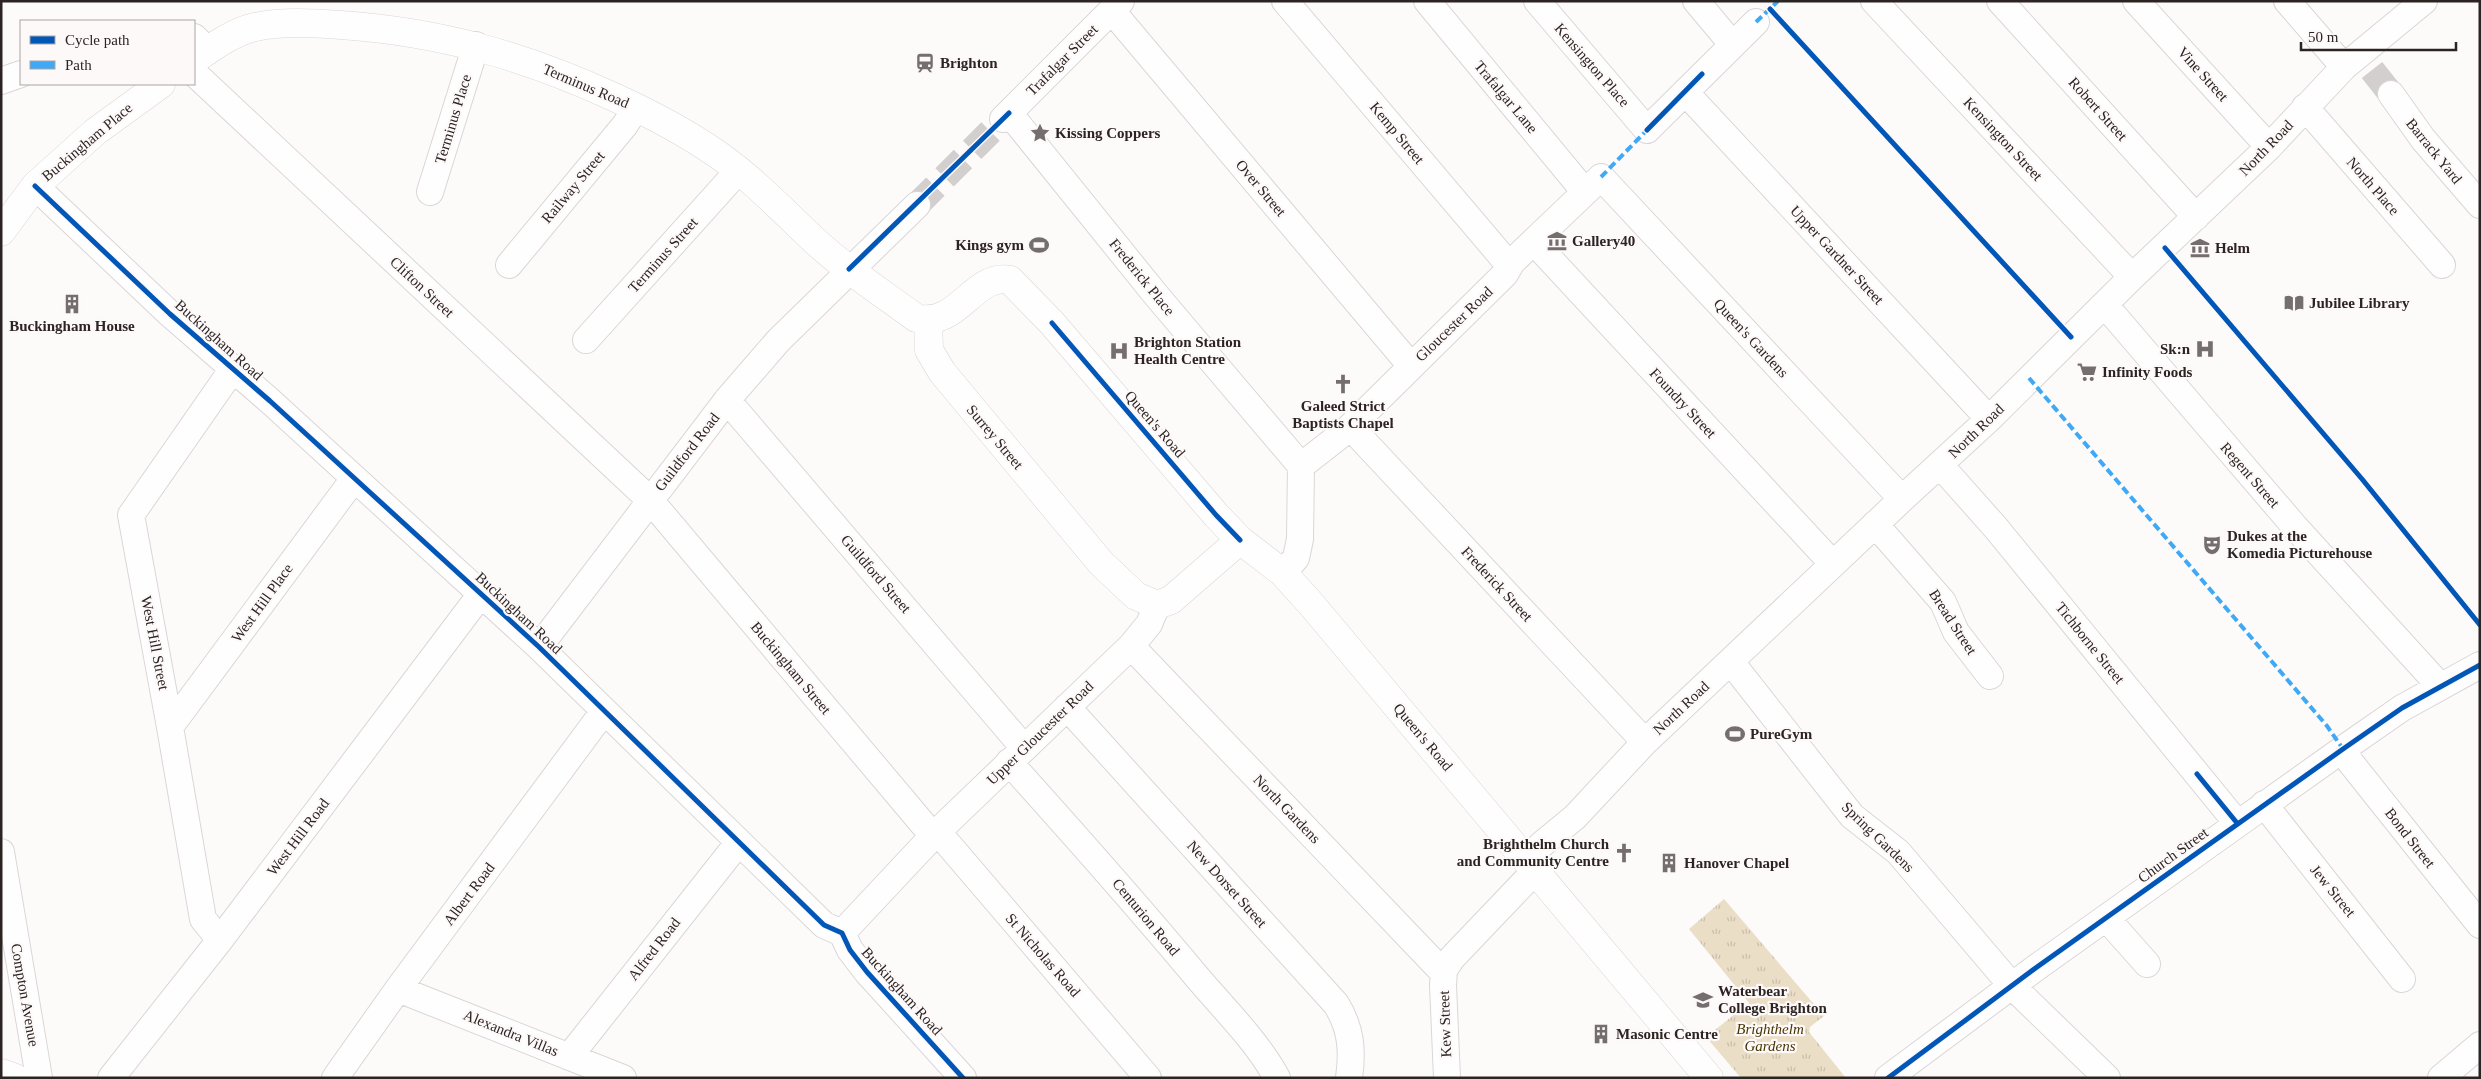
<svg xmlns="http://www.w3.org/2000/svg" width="2481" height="1079" font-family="'Times New Roman',serif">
<defs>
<pattern id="park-tufts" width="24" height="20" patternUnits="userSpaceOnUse" patternTransform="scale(1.25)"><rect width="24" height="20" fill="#ebdec7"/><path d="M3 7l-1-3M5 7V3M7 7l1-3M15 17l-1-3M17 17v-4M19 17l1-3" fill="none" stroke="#cabeab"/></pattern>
</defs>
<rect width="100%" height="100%" fill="#fdfafa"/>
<path fill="url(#park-tufts)" d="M1724,899L1824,1016L1810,1027L1809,1032L1846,1078H1741L1706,1037L1749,1003L1689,929Z"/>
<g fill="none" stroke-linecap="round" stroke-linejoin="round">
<path stroke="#d3cfcf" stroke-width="26" stroke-dasharray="26 13" stroke-linecap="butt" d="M2372,70L2391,94
M917,205L1003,119"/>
<defs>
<path id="minor" d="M1285,1L1509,265
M1427,1L1585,192
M1537,1L1647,130L1756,22
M1696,1L1732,44
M1874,1L2132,277
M2000,1L2196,217
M2136,1L2269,147
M2287,1L2344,67
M1112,11L1411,366
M194,37L208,51
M194,73L650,500L933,836
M1,81L21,74
M1685,92L1989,419
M2391,94L2423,139L2480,205
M2305,107L2442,265
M1009,113L1156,295L1301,466L1300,539L1296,558L1283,573
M1003,119L1121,1
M35,186L170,314L270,401L539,647L824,925L842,933L850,950L867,972L963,1078
M430,192L476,45
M1534,242L1833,564
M509,265L625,125L636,108
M2105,305L2296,528L2440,686
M586,340L739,170
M727,400L1024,748
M1347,430L1357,434L1645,742
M1940,465L1996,528L2237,823
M1301,466L1347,430L1505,274L1512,262L1601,177L1902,499
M1875,524L1943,602L1956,632L1990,676
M1131,646L1438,967L1444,970
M539,647L727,400L778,341L917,205
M1731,662L1852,816L1898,852L2012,986L2107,1078
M1067,707L1336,1004C1351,1028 1353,1050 1349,1078
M170,727L353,480
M2343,749L2351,763L2480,925
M1009,762C1073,833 1136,904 1197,977C1224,1009 1257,1041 1277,1078
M2264,804L2402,979
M937,831L1148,1078
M1,852L39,1078
M1527,860L1541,845L1575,817L1645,742L1902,499L1989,419L2132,277L2269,147L2344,67L2424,1
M2107,919L2147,964
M842,933L933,836L1131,646L1149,624L1157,605
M220,940L203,919L170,727L131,515L232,370
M398,989L623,1078
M569,1057L739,842
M111,1078L220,940L481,594
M335,1078L398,989L604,711
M1447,1078L1443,985L1444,970L1452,958L1536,870
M1888,1078L2037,967L2343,749L2402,708L2480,665
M2441,1078L2480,1045"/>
<path id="major" d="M194,60C211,48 233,32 255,27C282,21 313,23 341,25C441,32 525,56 616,98C651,114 685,132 717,154C753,179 783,211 815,241C845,269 882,293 916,318C958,329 974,272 1010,280L1052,323L1216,515L1240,540L1283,573L1311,604L1709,1078
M1,232L35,186L95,132L161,84
M928,320L929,350L942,372L1101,563L1136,596L1157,605L1171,600L1240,540
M1,1073L15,1078"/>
</defs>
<use href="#minor" stroke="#dbd6d5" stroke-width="28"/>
<use href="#major" stroke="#dbd6d5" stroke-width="29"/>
<use href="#minor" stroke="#fffefe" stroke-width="26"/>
<use href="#major" stroke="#fffefe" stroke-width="28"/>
<path stroke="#3fa9f5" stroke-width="4" stroke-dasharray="8 4" stroke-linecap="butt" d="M1756,22L1778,1
M1601,177L1647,130
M2029,378L2327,726L2343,749"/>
<defs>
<path id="cycleway" d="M1770,9L2071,337
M1647,130L1702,74
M35,186L170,314L270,401L539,647L824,925L842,933L850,950L867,972L963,1078
M2165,248L2362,479L2480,625
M849,269L1009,113
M1052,323L1216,515L1240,540
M2197,774L2237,823
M1888,1078L2037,967L2343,749L2402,708L2480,665"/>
</defs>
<use href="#cycleway" stroke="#fef9f9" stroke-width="8"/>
<use href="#cycleway" stroke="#0057b8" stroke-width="5"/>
</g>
<defs>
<symbol id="station-bare" viewBox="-9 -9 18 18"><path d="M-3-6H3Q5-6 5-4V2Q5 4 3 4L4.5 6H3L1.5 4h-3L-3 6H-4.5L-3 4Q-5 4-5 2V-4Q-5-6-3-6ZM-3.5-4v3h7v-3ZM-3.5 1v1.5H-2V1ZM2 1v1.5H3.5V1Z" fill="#746f6e" stroke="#fef9f9" stroke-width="2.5" paint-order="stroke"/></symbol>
<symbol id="sight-bare" viewBox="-9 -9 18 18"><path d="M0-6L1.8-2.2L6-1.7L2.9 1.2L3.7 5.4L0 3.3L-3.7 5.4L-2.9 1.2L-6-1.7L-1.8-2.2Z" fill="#746f6e" stroke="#fef9f9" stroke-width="2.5" paint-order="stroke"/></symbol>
<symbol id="museum-bare" viewBox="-9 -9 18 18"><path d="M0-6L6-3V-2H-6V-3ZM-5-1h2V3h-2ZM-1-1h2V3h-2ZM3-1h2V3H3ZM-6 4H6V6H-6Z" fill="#746f6e" stroke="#fef9f9" stroke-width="2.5" paint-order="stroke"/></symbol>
<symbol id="stadium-bare" viewBox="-9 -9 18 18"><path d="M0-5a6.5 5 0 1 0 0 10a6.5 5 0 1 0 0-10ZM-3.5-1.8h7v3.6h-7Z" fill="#746f6e" stroke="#fef9f9" stroke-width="2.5" paint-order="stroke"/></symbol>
<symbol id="library-bare" viewBox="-9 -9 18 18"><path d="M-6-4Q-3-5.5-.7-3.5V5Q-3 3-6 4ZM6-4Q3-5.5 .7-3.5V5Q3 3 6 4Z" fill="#746f6e" stroke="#fef9f9" stroke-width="2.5" paint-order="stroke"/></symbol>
<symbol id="building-bare" viewBox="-9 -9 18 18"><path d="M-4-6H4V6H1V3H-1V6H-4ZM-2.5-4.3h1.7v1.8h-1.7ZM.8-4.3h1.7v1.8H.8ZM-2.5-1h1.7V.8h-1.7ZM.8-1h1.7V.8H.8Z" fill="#746f6e" stroke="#fef9f9" stroke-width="2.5" paint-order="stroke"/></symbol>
<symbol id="hospital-bare" viewBox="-9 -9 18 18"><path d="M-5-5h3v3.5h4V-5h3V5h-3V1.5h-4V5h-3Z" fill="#746f6e" stroke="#fef9f9" stroke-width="2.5" paint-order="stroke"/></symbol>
<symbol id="supermarket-bare" viewBox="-9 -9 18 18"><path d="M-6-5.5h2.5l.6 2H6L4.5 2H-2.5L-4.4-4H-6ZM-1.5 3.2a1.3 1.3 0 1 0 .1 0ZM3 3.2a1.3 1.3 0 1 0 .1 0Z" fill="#746f6e" stroke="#fef9f9" stroke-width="2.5" paint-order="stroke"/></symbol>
<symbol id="church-bare" viewBox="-9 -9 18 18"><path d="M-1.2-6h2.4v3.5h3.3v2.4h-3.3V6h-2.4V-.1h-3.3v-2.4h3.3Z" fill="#746f6e" stroke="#fef9f9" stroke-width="2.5" paint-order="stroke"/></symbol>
<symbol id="theatre-bare" viewBox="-9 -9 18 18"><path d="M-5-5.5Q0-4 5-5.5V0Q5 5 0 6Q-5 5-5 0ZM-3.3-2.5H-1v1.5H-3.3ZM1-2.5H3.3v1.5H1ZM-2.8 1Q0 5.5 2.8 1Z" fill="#746f6e" stroke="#fef9f9" stroke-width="2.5" paint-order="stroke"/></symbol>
<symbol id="university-bare" viewBox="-9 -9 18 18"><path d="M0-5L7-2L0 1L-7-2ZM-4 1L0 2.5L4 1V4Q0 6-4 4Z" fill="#746f6e" stroke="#fef9f9" stroke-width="2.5" paint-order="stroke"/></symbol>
</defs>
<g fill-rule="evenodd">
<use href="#station-bare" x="911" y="49" width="28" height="28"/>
<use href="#sight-bare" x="1026" y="119" width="28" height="28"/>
<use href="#museum-bare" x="1543" y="227" width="28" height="28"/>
<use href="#stadium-bare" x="1025" y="231" width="28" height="28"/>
<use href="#museum-bare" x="2186" y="234" width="28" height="28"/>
<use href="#library-bare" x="2280" y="289" width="28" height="28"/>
<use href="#building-bare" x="58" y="290" width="28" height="28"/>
<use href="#hospital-bare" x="2191" y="335" width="28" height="28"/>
<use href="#hospital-bare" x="1105" y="337" width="28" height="28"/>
<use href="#supermarket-bare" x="2073" y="358" width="28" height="28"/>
<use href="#church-bare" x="1329" y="370" width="28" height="28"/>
<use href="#theatre-bare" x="2198" y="531" width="28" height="28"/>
<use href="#stadium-bare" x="1721" y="720" width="28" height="28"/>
<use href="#church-bare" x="1610" y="839" width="28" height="28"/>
<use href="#building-bare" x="1655" y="849" width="28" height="28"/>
<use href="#university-bare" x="1689" y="986" width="28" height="28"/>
<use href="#building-bare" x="1587" y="1020" width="28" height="28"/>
</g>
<g text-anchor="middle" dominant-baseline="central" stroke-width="4.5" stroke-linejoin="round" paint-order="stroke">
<g font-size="15" fill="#2b2423" stroke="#fef9f9">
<text transform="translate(1062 60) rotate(-45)">Trafalgar Street</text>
<text transform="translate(1592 65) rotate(49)">Kensington Place</text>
<text transform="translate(2203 74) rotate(48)">Vine Street</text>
<text transform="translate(586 86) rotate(23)">Terminus Road</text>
<text transform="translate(1506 97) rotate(50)">Trafalgar Lane</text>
<text transform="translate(2098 109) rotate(48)">Robert Street</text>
<text transform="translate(453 119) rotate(-73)">Terminus Place</text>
<text transform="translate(1397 133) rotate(50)">Kemp Street</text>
<text transform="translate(2003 139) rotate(47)">Kensington Street</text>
<text transform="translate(87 142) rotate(-40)">Buckingham Place</text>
<text transform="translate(2266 148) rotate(-46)">North Road</text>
<text transform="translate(2434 151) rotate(51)">Barrack Yard</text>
<text transform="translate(2373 186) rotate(49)">North Place</text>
<text transform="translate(573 187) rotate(-50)">Railway Street</text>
<text transform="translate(1261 188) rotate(50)">Over Street</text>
<text transform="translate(663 255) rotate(-48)">Terminus Street</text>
<text transform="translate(1837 255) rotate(47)">Upper Gardner Street</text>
<text transform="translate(1142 277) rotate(51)">Frederick Place</text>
<text transform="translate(422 287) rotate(43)">Clifton Street</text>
<text transform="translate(1454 324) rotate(-44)">Gloucester Road</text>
<text transform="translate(1751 338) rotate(47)">Queen's Gardens</text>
<text transform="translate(219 340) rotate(42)">Buckingham Road</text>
<text transform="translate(1683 403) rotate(47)">Foundry Street</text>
<text transform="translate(1155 424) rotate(49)">Queen's Road</text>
<text transform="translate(1976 431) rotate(-44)">North Road</text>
<text transform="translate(995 437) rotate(50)">Surrey Street</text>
<text transform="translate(687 452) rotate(-52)">Guildford Road</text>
<text transform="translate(2250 475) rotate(49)">Regent Street</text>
<text transform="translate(876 574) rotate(49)">Guildford Street</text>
<text transform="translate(1497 584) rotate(47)">Frederick Street</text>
<text transform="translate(262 603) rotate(-54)">West Hill Place</text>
<text transform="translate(519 613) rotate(43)">Buckingham Road</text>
<text transform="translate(1953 622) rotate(57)">Bread Street</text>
<text transform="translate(155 643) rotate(79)">West Hill Street</text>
<text transform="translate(2090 643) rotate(51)">Tichborne Street</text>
<text transform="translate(791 668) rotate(50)">Buckingham Street</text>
<text transform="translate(1681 708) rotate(-43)">North Road</text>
<text transform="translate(1040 733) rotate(-44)">Upper Gloucester Road</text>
<text transform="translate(1423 737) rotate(50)">Queen's Road</text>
<text transform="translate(1287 809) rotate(46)">North Gardens</text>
<text transform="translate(298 837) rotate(-53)">West Hill Road</text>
<text transform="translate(1878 837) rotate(44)">Spring Gardens</text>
<text transform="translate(2410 838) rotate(52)">Bond Street</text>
<text transform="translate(2173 855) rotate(-36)">Church Street</text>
<text transform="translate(1227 884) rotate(48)">New Dorset Street</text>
<text transform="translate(2333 891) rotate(51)">Jew Street</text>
<text transform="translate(469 894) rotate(-53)">Albert Road</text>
<text transform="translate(1146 917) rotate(50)">Centurion Road</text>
<text transform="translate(654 949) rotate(-52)">Alfred Road</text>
<text transform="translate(1043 955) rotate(49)">St Nicholas Road</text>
<text transform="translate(902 991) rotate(48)">Buckingham Road</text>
<text transform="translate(25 995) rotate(80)">Compton Avenue</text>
<text transform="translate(1445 1024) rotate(-92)">Kew Street</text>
<text transform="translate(511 1033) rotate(22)">Alexandra Villas</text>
</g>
<g font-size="15" font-weight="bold" fill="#2b2423" stroke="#fef9f9" text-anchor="start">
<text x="940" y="63">Brighton</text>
<text x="1055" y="133">Kissing Coppers</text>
<text x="1572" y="241">Gallery40</text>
<text x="1024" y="245" text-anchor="end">Kings gym</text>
<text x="2215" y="248">Helm</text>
<text x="2309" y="303">Jubilee Library</text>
<text x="72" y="326" text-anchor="middle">Buckingham House</text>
<text x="1134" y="342">Brighton Station<tspan x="1134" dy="17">Health Centre</tspan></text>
<text x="2190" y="349" text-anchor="end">Sk:n</text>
<text x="2102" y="372">Infinity Foods</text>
<text x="1343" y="406" text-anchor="middle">Galeed Strict<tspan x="1343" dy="17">Baptists Chapel</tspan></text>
<text x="2227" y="536">Dukes at the<tspan x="2227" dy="17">Komedia Picturehouse</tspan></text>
<text x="1750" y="734">PureGym</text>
<text x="1609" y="844" text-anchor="end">Brighthelm Church<tspan x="1609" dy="17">and Community Centre</tspan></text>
<text x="1684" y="863">Hanover Chapel</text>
<text x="1718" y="991">Waterbear<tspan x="1718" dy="17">College Brighton</tspan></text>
<text x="1616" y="1034">Masonic Centre</text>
</g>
<g font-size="15" font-style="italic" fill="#483502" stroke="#fef9f9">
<text x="1770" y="1029">Brighthelm<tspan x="1770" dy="17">Gardens</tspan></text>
</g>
</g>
<rect width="2481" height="1079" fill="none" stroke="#2b2423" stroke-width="5"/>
<rect x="20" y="20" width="175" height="65" fill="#fef9f9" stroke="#aaa4a3"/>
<rect x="30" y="36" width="25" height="8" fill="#0057b8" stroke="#aaa4a3"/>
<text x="65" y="45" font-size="15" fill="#2b2423">Cycle path</text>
<rect x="30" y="61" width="25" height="8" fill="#3fa9f5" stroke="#aaa4a3"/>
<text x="65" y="70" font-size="15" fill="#2b2423">Path</text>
<path d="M2301 42v8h155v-8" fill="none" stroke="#2b2423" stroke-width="2.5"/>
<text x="2308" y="42" font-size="15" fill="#2b2423" stroke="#fef9f9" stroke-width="4" paint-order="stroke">50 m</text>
</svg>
